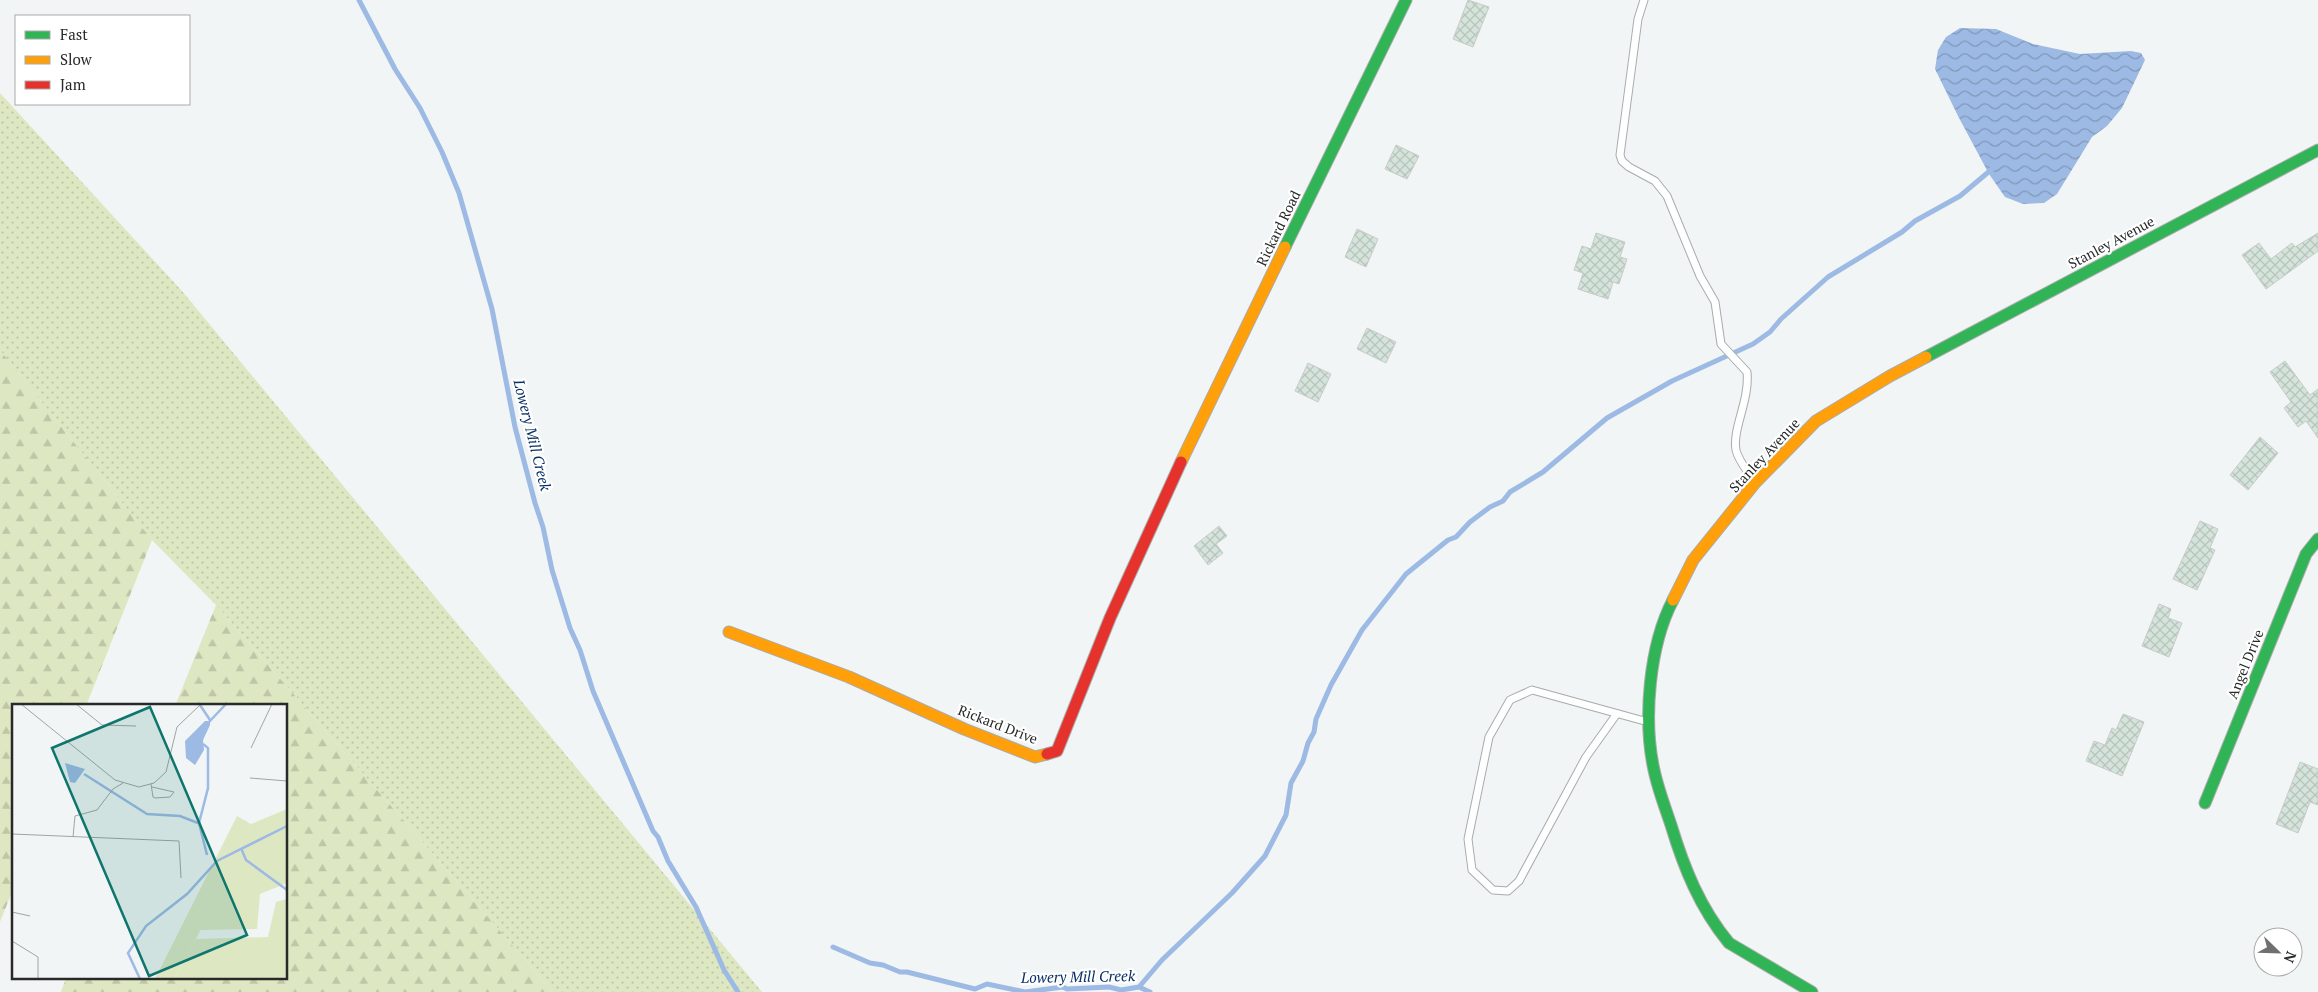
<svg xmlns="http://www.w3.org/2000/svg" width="2318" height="992" font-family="'PT Serif',serif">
<defs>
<pattern id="grass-dots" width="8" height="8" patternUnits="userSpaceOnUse" patternTransform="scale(1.25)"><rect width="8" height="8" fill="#dde7c2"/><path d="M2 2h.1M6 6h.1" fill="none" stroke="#bec6a7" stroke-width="1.8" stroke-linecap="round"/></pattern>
<pattern id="forest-firs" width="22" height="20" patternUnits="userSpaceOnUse" patternTransform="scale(1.25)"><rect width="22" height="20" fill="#dde7c2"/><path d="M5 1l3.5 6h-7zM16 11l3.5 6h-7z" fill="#bec6a7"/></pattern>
<pattern id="water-waves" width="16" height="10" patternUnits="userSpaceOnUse" patternTransform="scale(1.25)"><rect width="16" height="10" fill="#9dbae4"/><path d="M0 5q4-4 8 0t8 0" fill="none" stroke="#8097b9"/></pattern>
<pattern id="building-cross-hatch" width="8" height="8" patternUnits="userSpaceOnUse" patternTransform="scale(1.25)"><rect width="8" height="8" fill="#d5e4db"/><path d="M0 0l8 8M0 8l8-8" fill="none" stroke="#b7c4bc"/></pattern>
</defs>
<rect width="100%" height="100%" fill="#f2f5f5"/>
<path fill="url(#grass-dots)" d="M0,93L182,291L762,992H553L216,605L152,540L0,350Z"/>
<path fill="url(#forest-firs)" d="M0,350L152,540L86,706H14V887L0,922Z
M216,605L553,992H61L66,978H286V706H175Z"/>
<path fill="url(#water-waves)" d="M1960,28L1996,29L2033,44L2080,54L2131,51L2141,53L2145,60L2122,108L2107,126L2092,137L2057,194L2044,203L2023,204L2005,197L1989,174L1958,116L1935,69L1938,50L1946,37Z"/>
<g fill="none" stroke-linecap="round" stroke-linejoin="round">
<path stroke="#9dbae4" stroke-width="5" d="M359,0L395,69L420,108L442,152L459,193L492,309L515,427L535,503L543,527L552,570L570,628L580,650L593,691L653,831L658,837L668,861L696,907L724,970L738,992
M833,947L870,963L883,965L900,972H907L975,989L987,984L1025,992L1063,987L1067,989L1109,987L1121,990L1139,987L1150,992
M1139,987L1162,960L1232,893L1265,856L1286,815L1291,783L1303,761L1308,743L1314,732L1316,719L1331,685L1362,630L1406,574L1448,540L1456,537L1470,522L1490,507L1503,501L1510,492L1543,472L1607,418L1672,381L1753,344L1770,332L1781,319L1828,277L1902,232L1915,221L1960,196L1992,169"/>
</g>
<path fill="url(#building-cross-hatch)" stroke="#c9cbca" d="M1468,0L1489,7L1473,47L1453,39Z
M1396,145L1419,156L1407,179L1385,169Z
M1357,229L1378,239L1366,267L1345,257Z
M1596,233L1625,242L1620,257L1627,259L1619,284L1613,282L1608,299L1578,289L1583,273L1574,270L1582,246L1591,249Z
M2318,233V251L2266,289L2242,255L2259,243L2271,259L2292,243L2295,247Z
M1367,328L1396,342L1386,363L1357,349Z
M2285,361L2310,395L2318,389V438L2306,421L2298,427L2284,408L2291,402L2270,372Z
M1308,363L1331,374L1318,402L1295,391Z
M2260,437L2278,453L2248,490L2230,475Z
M2200,521L2218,529L2210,548L2215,550L2197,590L2173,579Z
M1219,526L1227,536L1216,544L1223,553L1208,565L1194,546Z
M2159,604L2171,609L2168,618L2182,623L2169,657L2142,646Z
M2123,714L2144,722L2122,776L2086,761L2094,741L2105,745L2112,728L2116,730Z
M2300,762L2318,769V805L2310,802L2298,833L2276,824Z"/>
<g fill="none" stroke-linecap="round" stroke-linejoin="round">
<defs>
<path id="lane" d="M1644,0L1638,19L1620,155L1622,161L1629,167L1655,181L1667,196L1700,276L1715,302L1721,344L1747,372C1750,400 1732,429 1736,450C1738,460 1748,472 1754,481
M1616,715L1586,757L1519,881L1508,891L1493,890L1472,870L1468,839L1489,737L1510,700L1532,690L1648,722"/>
<path id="fast" d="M1285,247L1406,0
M1926,357L2318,150
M1673,600C1649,646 1643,720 1654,770C1658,789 1665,807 1671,825C1684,868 1700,908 1729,943L1812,992
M2205,803L2306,554L2318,539"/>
<path id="slow" d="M1181,462L1285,247
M1673,600L1693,560L1755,483L1816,421L1890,376L1926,357
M729,632L849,677L964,729L1035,757L1047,754"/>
<path id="jam" d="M1047,754L1057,751L1110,618L1181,462"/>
</defs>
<use href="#lane" stroke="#a9acac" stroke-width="9"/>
<use href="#fast" stroke="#a9acac" stroke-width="13"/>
<use href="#slow" stroke="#a9acac" stroke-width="13"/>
<use href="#jam" stroke="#a9acac" stroke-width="13"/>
<use href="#lane" stroke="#fdfefe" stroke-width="7"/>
<use href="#fast" stroke="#30b455" stroke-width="11"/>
<use href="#slow" stroke="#ff9f0a" stroke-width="11"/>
<use href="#jam" stroke="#e5322d" stroke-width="11"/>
</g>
<g text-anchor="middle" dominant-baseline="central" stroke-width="4.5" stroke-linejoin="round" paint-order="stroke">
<g font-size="14" fill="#282a2a" stroke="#fff">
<text transform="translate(1278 228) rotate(-64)">Rickard Road</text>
<text transform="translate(2111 242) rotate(-28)">Stanley Avenue</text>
<text transform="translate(1764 455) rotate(-47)">Stanley Avenue</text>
<text transform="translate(2245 664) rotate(-68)">Angel Drive</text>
<text transform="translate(998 724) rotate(21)">Rickard Drive</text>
</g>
<g font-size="15" font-style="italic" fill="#0a3166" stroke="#fff">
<text transform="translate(533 435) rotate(76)">Lowery Mill Creek</text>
<text transform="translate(1078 976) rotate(-1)">Lowery Mill Creek</text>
</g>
</g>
<g transform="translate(12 704)">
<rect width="275" height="275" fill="#f2f5f5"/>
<path d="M225,112L239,120L184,235L162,275H143Z" fill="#dde7c2"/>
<path d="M275,105V179L248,190L245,225L188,226L239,120ZM275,195V275H162L184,235L256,233L264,198Z" fill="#dde7c2"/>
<path d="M193,17H198V21L191,36L192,46L183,61L174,54L173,37ZM53,59L73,65L63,79L58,78Z" fill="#9dbae4"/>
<path fill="none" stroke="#9dbae4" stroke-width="2.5" d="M188,1L198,16M197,18L214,0M191,40L196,44V84L187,119L195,151M72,70L135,110L168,112L186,119M229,144L234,156L275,186M128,275L116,249L134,222L175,190L205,157L275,122"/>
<path fill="none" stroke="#a1a4a4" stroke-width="1" d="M9,0L103,76L127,83L142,79L154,68L165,23L189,0M64,0L90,21L124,22M239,44L260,0M238,74L275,77M139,80L141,93L143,94L158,93L162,88L140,83M0,130L167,137L169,174M61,133L63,112L85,106L101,85L111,79M0,208L18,212M0,237L26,253V275"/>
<path fill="#0f766e" fill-opacity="0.15" stroke="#0f766e" stroke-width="2.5" d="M138,3L235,231L137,272L40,44Z"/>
<rect width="275" height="275" fill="none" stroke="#282a2a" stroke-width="2.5"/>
</g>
<rect x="15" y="15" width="175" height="90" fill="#ffffff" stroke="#a9aaaa"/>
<rect x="25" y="31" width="25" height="8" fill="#30b455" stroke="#a9aaaa"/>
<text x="60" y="40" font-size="15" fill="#282a2a">Fast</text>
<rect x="25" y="56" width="25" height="8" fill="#ff9f0a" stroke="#a9aaaa"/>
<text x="60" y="65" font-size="15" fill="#282a2a">Slow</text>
<rect x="25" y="81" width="25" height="8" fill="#e5322d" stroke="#a9aaaa"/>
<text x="60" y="90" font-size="15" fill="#282a2a">Jam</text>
<g transform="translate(2278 952) rotate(113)"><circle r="24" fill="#ffffff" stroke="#a9aaaa"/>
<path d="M0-4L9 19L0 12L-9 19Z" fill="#6f7171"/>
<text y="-8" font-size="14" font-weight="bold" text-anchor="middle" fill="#282a2a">N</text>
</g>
</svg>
